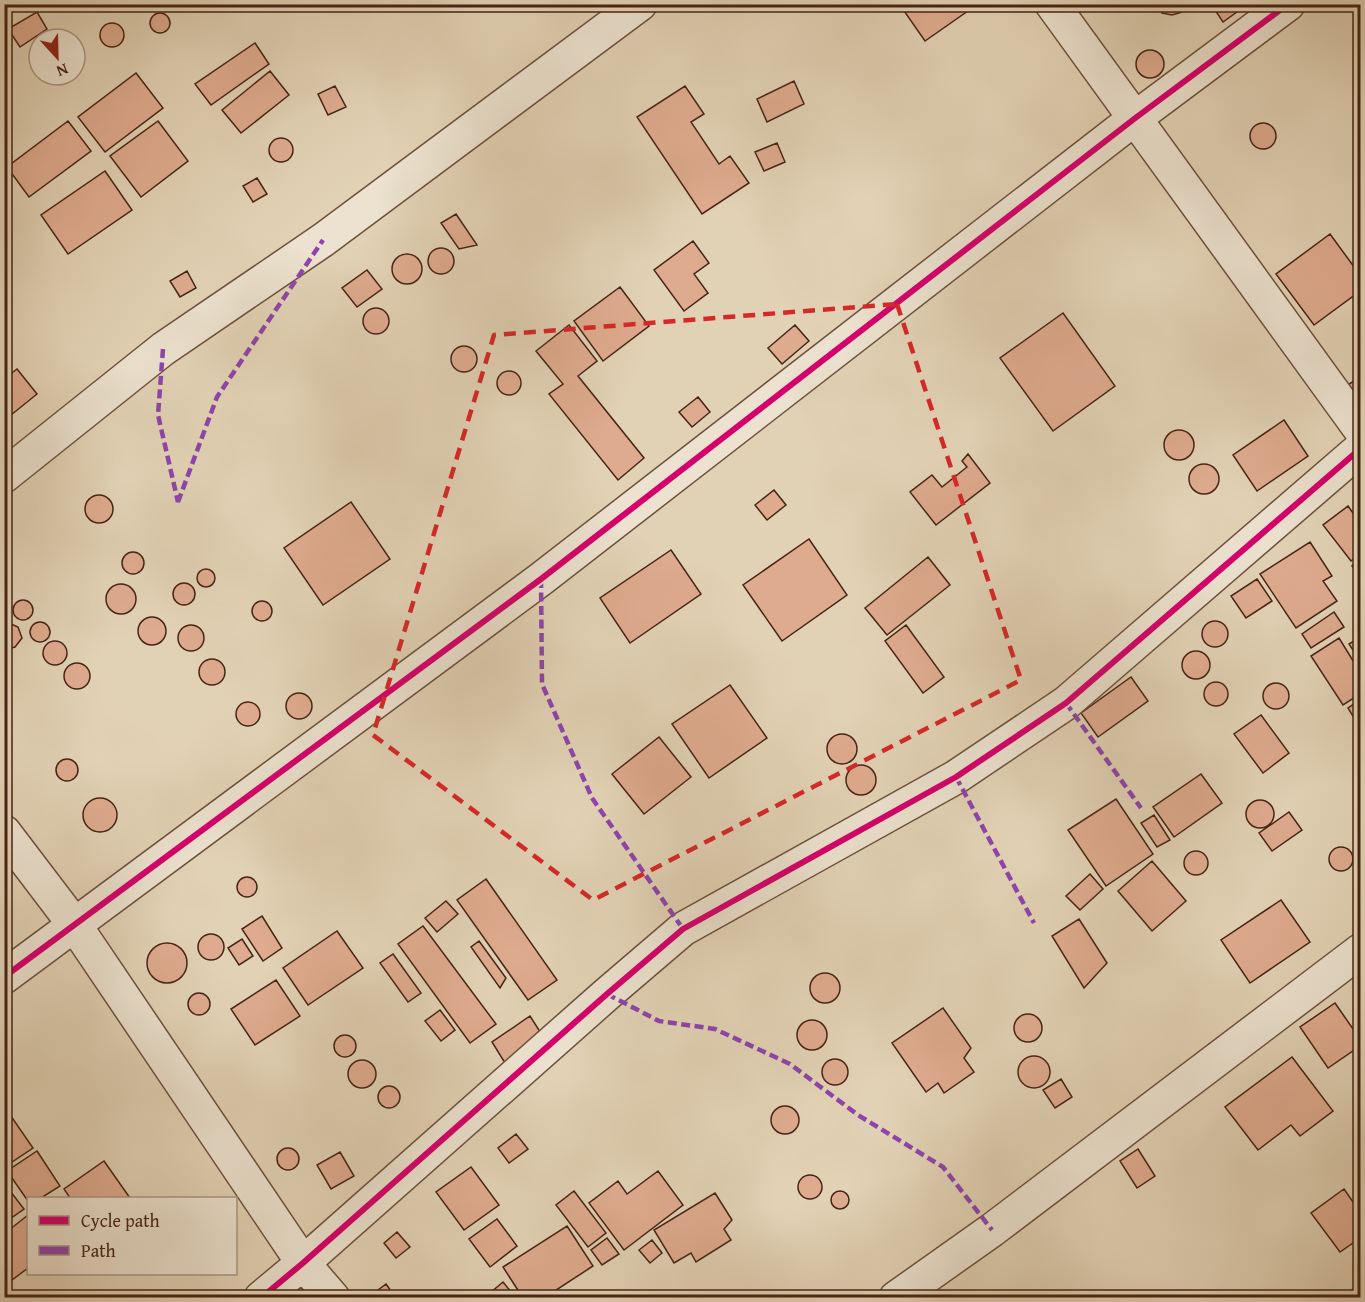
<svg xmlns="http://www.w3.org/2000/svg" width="1365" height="1302" font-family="'Gentium Book Plus',serif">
<rect width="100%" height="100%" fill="#e2d2b5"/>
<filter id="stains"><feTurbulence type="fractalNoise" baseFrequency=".00333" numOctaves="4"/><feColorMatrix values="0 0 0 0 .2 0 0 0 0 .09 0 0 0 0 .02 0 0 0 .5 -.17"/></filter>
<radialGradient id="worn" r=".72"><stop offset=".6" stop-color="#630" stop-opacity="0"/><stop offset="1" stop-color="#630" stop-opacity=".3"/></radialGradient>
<path fill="#dfab8f" stroke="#472415" stroke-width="1.5" d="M908,4H974L975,6L925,41L902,8Z
M1186,4L1182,12L1172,15L1162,13L1156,4Z
M1211,4H1248L1223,22Z
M37,12L47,29L20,47L8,29Z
M150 23a10 10 0 1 1 20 0a10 10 0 1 1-20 0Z
M100 35a12 12 0 1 1 24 0a12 12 0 1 1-24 0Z
M255,43L269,64L211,105L195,84Z
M1136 64a14 14 0 1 1 28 0a14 14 0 1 1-28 0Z
M270,71L289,95L241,133L222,110Z
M136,73L163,108L105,152L78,117Z
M794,81L804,104L767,122L757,99Z
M335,86L346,107L328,115L318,94Z
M685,86L704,114L691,122L719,164L730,156L749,183L702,214L637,117Z
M68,121L91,151L29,197L7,167Z
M158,121L188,161L141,197L110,156Z
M1250 136a13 13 0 1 1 26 0a13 13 0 1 1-26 0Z
M269 150a12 12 0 1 1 24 0a12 12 0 1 1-24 0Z
M777,143L785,162L764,171L755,152Z
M105,171L132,210L68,254L41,215Z
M257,178L267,194L253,202L243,186Z
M456,214L477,245L459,249L441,223Z
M1330,234L1360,275V291L1314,325L1276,274Z
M693,241L709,263L694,274L708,293L684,311L654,270Z
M428 261a13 13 0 1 1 26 0a13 13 0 1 1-26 0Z
M392 269a15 15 0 1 1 30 0a15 15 0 1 1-30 0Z
M367,270L382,289L357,307L342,288Z
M187,271L196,288L180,297L170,281Z
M620,287L649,326L603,361L574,321Z
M363 321a13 13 0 1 1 26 0a13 13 0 1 1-26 0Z
M1063,313L1115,386L1053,431L1000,358Z
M569,325L597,361L578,376L644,458L618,480L549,394L563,384L536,351Z
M795,325L809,341L782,364L768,348Z
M451 359a13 13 0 1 1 26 0a13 13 0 1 1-26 0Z
M17,369L37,394L11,415L4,407V379Z
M497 383a12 12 0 1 1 24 0a12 12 0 1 1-24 0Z
M1360,377V409L1346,386Z
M698,397L710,412L692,427L679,412Z
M1284,420L1308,456L1257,491L1233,455Z
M1164 445a15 15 0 1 1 30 0a15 15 0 1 1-30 0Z
M968,454L990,483L936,525L910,492L932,475L942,487L967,467L962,461Z
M1189 479a15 15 0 1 1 30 0a15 15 0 1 1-30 0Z
M774,490L786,505L767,520L755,505Z
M85 509a14 14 0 1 1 28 0a14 14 0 1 1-28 0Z
M351,502L390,559L323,605L284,548Z
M1348,506L1360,523V554L1351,561L1323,525Z
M809,539L847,595L782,641L743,585Z
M1310,542L1332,576L1323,581L1337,601L1296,628L1260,574Z
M671,550L701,594L630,643L600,598Z
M122 563a11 11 0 1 1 22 0a11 11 0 1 1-22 0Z
M928,557L950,585L887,635L865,608Z
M1360,560V577L1352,566Z
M197 578a9 9 0 1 1 18 0a9 9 0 1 1-18 0Z
M1257,579L1272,601L1246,618L1231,596Z
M173 594a11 11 0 1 1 22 0a11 11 0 1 1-22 0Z
M106 599a15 15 0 1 1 30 0a15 15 0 1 1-30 0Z
M13 610a10 10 0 1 1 20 0a10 10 0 1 1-20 0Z
M252 611a10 10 0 1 1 20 0a10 10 0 1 1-20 0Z
M1334,612L1344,627L1311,648L1302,634Z
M138 631a14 14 0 1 1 28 0a14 14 0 1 1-28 0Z
M1360,620V634L1354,625Z
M1202 634a13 13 0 1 1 26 0a13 13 0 1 1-26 0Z
M30 632a10 10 0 1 1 20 0a10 10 0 1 1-20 0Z
M11,624L18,627L22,638L15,647L7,649L4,648V625Z
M178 638a13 13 0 1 1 26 0a13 13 0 1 1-26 0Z
M906,625L944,677L923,693L885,641Z
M1360,637V661L1349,644Z
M1339,638L1360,672V694L1343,705L1311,656Z
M43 653a12 12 0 1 1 24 0a12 12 0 1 1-24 0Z
M1182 665a14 14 0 1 1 28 0a14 14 0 1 1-28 0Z
M199 672a13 13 0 1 1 26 0a13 13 0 1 1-26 0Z
M64 676a13 13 0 1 1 26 0a13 13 0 1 1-26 0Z
M1131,677L1148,701L1098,737L1081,713Z
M1204 694a12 12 0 1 1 24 0a12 12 0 1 1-24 0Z
M1263 696a13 13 0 1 1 26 0a13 13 0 1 1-26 0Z
M730,685L767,738L709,778L672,724Z
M286 706a13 13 0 1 1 26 0a13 13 0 1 1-26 0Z
M4,696L9,699L11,707L4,716Z
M1360,700V728L1348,708Z
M236 714a12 12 0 1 1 24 0a12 12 0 1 1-24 0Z
M1261,715L1289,753L1263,773L1234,734Z
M827 749a15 15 0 1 1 30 0a15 15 0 1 1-30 0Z
M659,737L691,777L644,814L612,774Z
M56 770a11 11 0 1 1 22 0a11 11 0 1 1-22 0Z
M846 780a15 15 0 1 1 30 0a15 15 0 1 1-30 0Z
M1201,774L1222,803L1174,837L1153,807Z
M83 815a17 17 0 1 1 34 0a17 17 0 1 1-34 0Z
M1116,799L1153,854L1106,886L1068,830Z
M1246 814a14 14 0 1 1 28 0a14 14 0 1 1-28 0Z
M1289,812L1302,830L1272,851L1259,833Z
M1154,815L1170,840L1157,847L1141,823Z
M1329 859a12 12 0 1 1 24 0a12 12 0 1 1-24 0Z
M1184 863a12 12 0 1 1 24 0a12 12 0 1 1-24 0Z
M1152,861L1186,901L1152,931L1118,891Z
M1090,874L1103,889L1080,910L1066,896Z
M237 887a10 10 0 1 1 20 0a10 10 0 1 1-20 0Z
M486,879L557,980L528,1000L457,900Z
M1281,900L1310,942L1250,983L1221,940Z
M446,901L458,914L437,932L425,918Z
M262,916L282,948L263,961L242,929Z
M1079,919L1107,963L1084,988L1052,936Z
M423,926L496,1024L470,1043L398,944Z
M337,931L363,968L308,1005L283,968Z
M198 947a13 13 0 1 1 26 0a13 13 0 1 1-26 0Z
M242,939L253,956L239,965L228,948Z
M479,941L506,978L500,988L471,947Z
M147 963a20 20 0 1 1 40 0a20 20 0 1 1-40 0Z
M393,954L421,993L408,1002L380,963Z
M810 988a15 15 0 1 1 30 0a15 15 0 1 1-30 0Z
M276,980L300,1016L255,1045L231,1009Z
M188 1004a11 11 0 1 1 22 0a11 11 0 1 1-22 0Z
M1335,1003L1360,1039V1046L1328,1068L1300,1027Z
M943,1008L971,1048L964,1058L974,1072L944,1093L938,1083L926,1092L892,1043Z
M440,1010L455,1030L441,1041L425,1021Z
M1014 1028a14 14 0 1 1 28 0a14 14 0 1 1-28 0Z
M530,1016L544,1038L505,1063L492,1042Z
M797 1035a15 15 0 1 1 30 0a15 15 0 1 1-30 0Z
M334 1046a11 11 0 1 1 22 0a11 11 0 1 1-22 0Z
M1018 1072a16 16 0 1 1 32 0a16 16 0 1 1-32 0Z
M1292,1057L1333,1111L1300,1136L1291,1125L1258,1150L1225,1107Z
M822 1072a13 13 0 1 1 26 0a13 13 0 1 1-26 0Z
M348 1074a14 14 0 1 1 28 0a14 14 0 1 1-28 0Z
M1061,1079L1072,1097L1055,1108L1043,1090Z
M378 1097a11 11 0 1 1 22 0a11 11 0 1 1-22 0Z
M4,1106L33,1148L9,1164L4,1158Z
M771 1120a14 14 0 1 1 28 0a14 14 0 1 1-28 0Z
M516,1134L528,1149L509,1163L498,1148Z
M277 1159a11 11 0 1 1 22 0a11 11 0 1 1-22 0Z
M1138,1149L1155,1176L1137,1188L1120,1161Z
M37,1151L60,1186L41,1198H28V1201L7,1171Z
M340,1152L354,1176L331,1189L317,1165Z
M104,1161L130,1198H70L64,1189Z
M471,1167L499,1205L464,1230L436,1192Z
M658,1171L683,1205L624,1250L589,1203L618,1181L627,1194Z
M798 1187a12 12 0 1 1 24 0a12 12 0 1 1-24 0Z
M4,1183L24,1209L4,1223Z
M1344,1189L1360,1212V1238L1340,1252L1311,1213Z
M831 1200a9 9 0 1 1 18 0a9 9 0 1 1-18 0Z
M574,1191L606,1233L588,1247L556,1205Z
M715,1193L732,1220L724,1229L731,1240L696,1262L691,1253L674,1263L654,1230Z
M28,1215V1268L4,1286V1234Z
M497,1219L517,1246L490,1267L469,1239Z
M567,1226L593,1266L544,1298H523L503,1267Z
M397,1232L410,1247L396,1258L384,1243Z
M607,1238L619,1254L602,1265L591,1250Z
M652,1240L662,1253L650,1263L639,1250Z
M503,1282L516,1298H484Z
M386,1284L396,1298H371L370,1296Z
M1360,1284V1298H1353L1349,1292Z
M1057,1291L1064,1293L1069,1298H1048Z"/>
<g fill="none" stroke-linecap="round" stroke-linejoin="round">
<defs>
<path id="minor" d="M1052,4L1360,429
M4,476L163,349L323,240L640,4
M4,832L74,924L303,1263L333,1298
M4,977L541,579L1134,119L1288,4
M261,1298L303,1263L607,994L683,929L956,777L1066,703L1360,449
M896,1298L992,1230L1360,951"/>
</defs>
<use href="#minor" stroke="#6e503d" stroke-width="36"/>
<use href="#minor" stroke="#ece2cf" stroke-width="33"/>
<path stroke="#8e44ad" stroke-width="4.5" stroke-dasharray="9 4.5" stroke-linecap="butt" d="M163,349L158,415L178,502
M178,502L217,397L323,240
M541,579L542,684L592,798L683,929
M1066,703L1141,808
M956,777L1034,923
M607,994L659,1021L715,1029L790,1064L858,1115L943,1167L992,1230"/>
<defs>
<path id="cycleway" d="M4,977L541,579L1134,119L1288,4
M261,1298L303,1263L607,994L683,929L956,777L1066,703L1360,449"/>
</defs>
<use href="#cycleway" stroke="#ece2cf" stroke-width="10"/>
<use href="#cycleway" stroke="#d6006c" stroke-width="6"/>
</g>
<path fill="none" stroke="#d62828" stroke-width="4.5" stroke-dasharray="12 8" stroke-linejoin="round" d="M897,304L1021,680L593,900L373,735L494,335Z"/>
<rect width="1365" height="1302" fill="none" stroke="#e2d2b5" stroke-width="24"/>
<rect x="6" y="6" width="1353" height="1290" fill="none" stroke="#472415" stroke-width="3"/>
<rect x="12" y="12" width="1341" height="1278" fill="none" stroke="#472415" stroke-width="1.5"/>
<rect x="27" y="1197" width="210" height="78" fill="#ece2cf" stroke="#aa9685" stroke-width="1.5"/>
<rect x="39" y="1216" width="30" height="9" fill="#d6006c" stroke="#aa9685" stroke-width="1.5"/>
<text x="81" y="1227" font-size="18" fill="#472415">Cycle path</text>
<rect x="39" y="1246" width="30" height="9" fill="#8e44ad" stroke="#aa9685" stroke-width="1.5"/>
<text x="81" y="1257" font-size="18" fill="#472415">Path</text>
<g transform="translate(57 57) rotate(158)"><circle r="28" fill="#ece2cf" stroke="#aa9685" stroke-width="1.5"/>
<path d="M0-4.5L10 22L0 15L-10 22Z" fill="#8f2418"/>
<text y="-9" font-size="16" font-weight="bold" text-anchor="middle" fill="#472415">N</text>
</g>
<rect width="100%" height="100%" filter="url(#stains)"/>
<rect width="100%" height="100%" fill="url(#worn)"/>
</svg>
